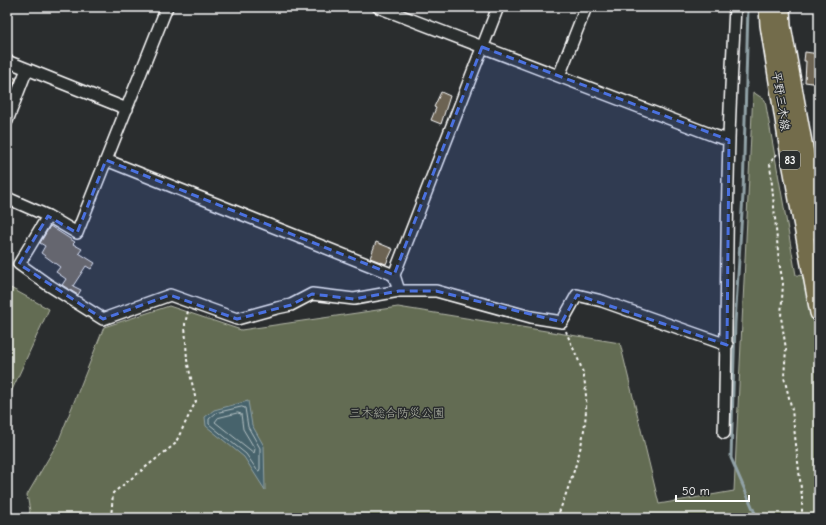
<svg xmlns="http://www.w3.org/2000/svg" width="826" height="525" font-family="'Comic Neue','Klee One',sans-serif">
<rect width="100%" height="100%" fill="#2a2d2e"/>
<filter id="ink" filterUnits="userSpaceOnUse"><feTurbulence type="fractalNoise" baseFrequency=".025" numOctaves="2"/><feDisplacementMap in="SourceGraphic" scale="8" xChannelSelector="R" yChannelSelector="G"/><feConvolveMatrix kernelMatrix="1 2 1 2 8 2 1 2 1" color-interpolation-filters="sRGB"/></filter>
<g filter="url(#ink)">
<path fill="#646c52" stroke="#b2b6a8" d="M753,92L765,100L796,275L819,277V518H27L30,511L27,495L58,442L104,327L169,306L241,330L398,307L620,343L659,504L734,491Z
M7,286L49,309L7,401Z"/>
<path fill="#47646c" stroke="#91a2a7" d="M248,401L252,425L264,446L265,490L244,457L206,426L205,417L214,410Z"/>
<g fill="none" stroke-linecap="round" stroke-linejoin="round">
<path stroke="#b5c1c4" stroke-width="1" d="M242,407L245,408L248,427L260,448V469L259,471L257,470L246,454L209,424V419L216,413Z
M238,413L241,414L243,429L255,449L254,453L215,422L218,418Z"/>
<path stroke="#91a2a7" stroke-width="3" d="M748,7L743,195L735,323L731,458L757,518"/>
</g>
<path fill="#6c6353" stroke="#fff" d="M805,52L819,54V84L805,82L806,61H804Z
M7,77L16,78L7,102Z
M441,92L450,96L441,124L431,120L436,108L434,107Z
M50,226L75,242L73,244L82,249L79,253L95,263L91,269L86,266L73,286L81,290L78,295L62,285L66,279L56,272L60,267L41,253L45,246L40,243Z
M376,242L393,249L386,264L370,258Z"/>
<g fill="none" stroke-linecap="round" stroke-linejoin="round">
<defs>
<path id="minor" d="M378,7L715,136L729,140
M7,61L127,109
M559,76L586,7
M7,121L27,69
M106,160L394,275
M7,198L48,216L77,233L167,7
M48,216L19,264L47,284L103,319L170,295L237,319L277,308L291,305L312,294L354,299L399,291H436L531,317L562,322L577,295L602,301L727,345
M399,291L394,275L498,7
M724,433C727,335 726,238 729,140C730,96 733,51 735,7"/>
<path id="primary" d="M768,7L769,25L789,151L819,313
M781,7L782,26L819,231"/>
</defs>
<use href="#minor" stroke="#fff" stroke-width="14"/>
<use href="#primary" stroke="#fff" stroke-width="20"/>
<path stroke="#fff" stroke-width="2" stroke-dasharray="3 3" stroke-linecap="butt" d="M777,154L770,163L779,262L783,283L781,317L786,349L784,377L792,410L802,497V518
M111,518L113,493L175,444L196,401L187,360L185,324L188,311
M557,518C574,472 594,424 583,373C579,359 571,345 566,331"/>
<use href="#minor" stroke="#2a2d2e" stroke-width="11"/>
<use href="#primary" stroke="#736c4b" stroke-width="17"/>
</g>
</g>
<path fill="#4a71e0" fill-opacity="0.2" stroke="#4a71e0" stroke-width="3" stroke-dasharray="8 5" stroke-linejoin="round" d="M482,47L729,140L727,345L577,295L562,322L436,291H399L354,299L312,294L291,305L237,319L170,295L103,319L19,264L48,216L77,233L106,160L394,275Z"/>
<g text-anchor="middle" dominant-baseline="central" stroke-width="3" stroke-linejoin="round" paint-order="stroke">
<rect fill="#2a2d2e" stroke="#bfc0c0" stroke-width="1" x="780" y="151" width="20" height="18" rx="3"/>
<g font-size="11" font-weight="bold" fill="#fff">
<text x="790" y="160">83</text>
</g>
<g font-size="12" fill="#fff" stroke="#2a2d2e">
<text transform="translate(781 101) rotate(81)">平野三木線</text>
</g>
<g font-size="12" fill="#b2b6a8" stroke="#2a2d2e">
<text x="397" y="413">三木総合防災公園</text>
</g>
</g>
<rect width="826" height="525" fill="none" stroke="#2a2d2e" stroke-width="24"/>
<rect x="12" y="12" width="802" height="501" fill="none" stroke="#fff" stroke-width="1.5" filter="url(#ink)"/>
<path d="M676 495v6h73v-6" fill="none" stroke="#ffffff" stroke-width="2"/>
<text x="682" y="495" font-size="12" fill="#ffffff" stroke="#2a2d2e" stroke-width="3" paint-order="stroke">50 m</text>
</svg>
